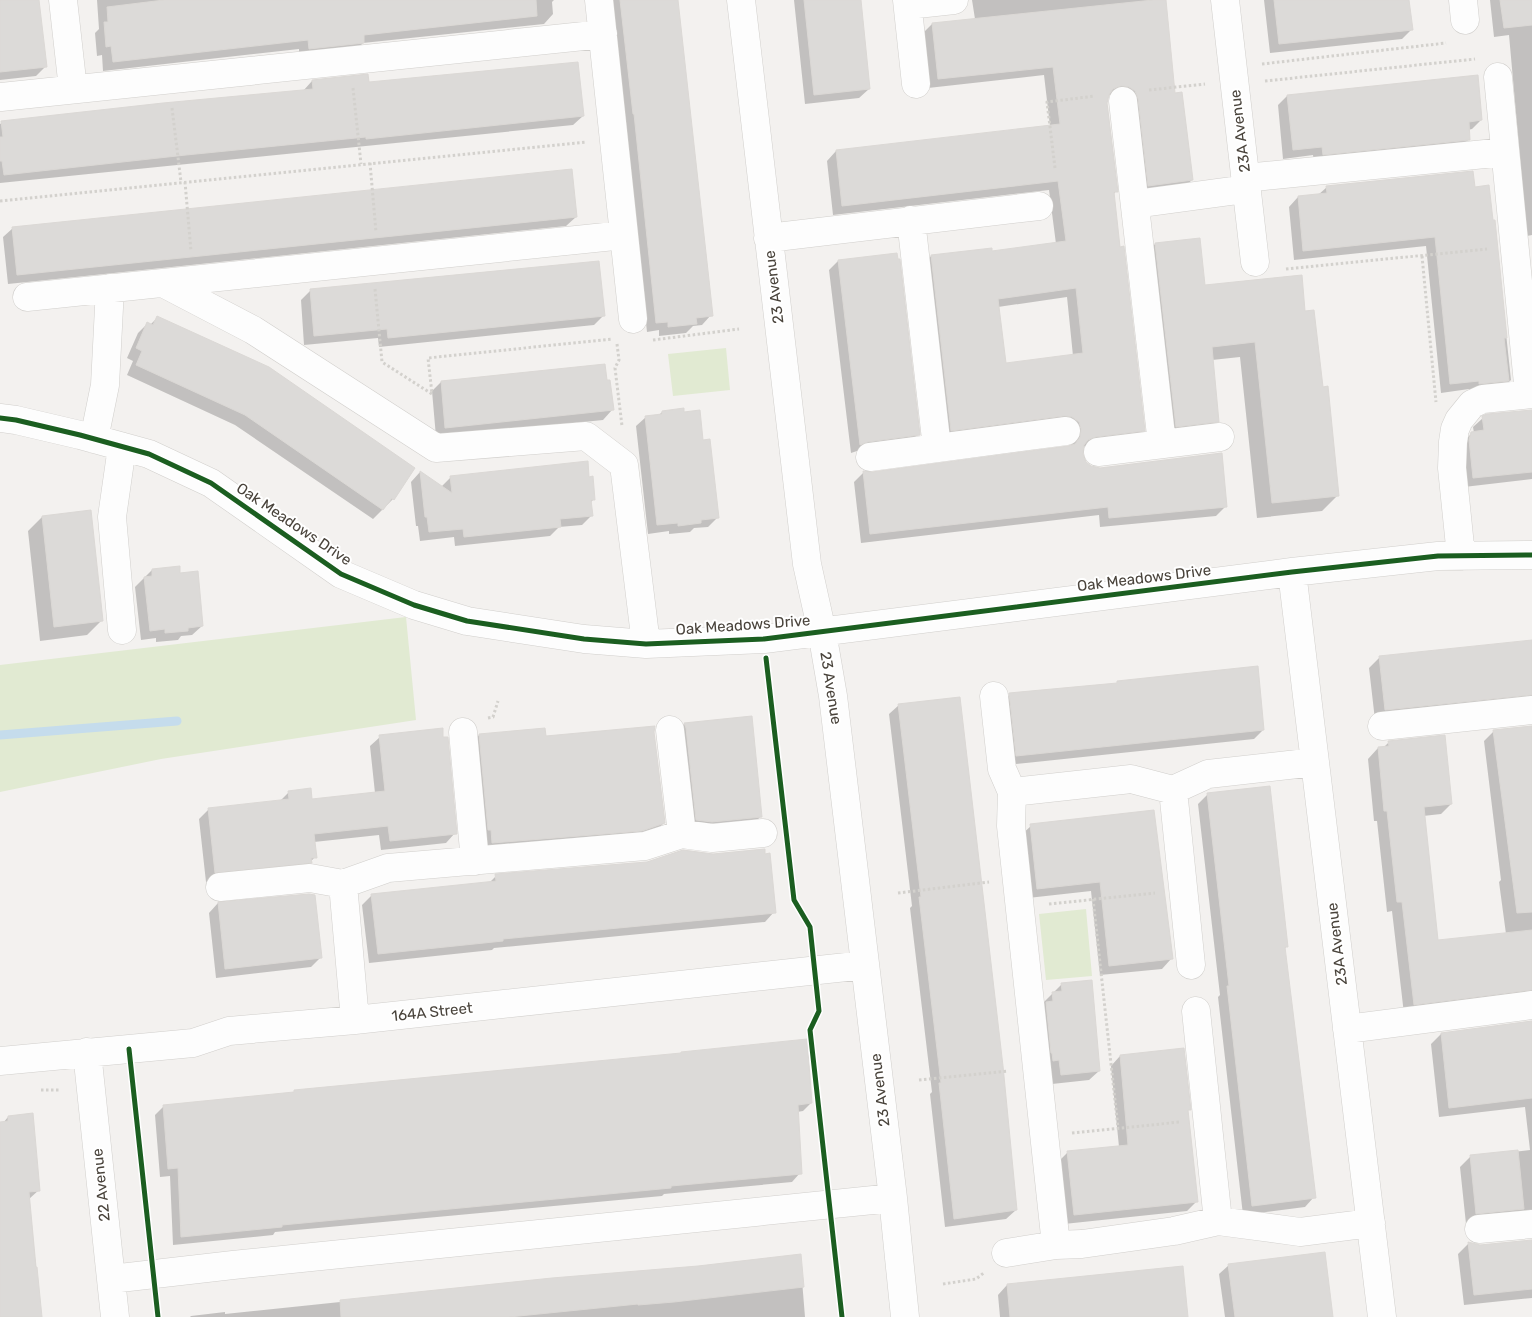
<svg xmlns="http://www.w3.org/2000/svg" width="1532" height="1317" font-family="Rubik,sans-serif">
<rect width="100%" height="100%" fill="#f3f1ef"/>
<path fill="#e1ead2" d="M726,348L730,390L673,396L668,354Z
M406,617L416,720L161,759L0,792V665Z
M1086,909L1092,976L1046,980L1039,914Z"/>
<path fill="#0003" fill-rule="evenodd" d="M0,0H38L46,66L36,76L0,80Z
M97,0H554L552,2L553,14L544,24L363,43L354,52L299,58V49L103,71L102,55L97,56L95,33L99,29Z
M610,0H677L711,315L702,325L693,326L686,333L659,336V330L647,332L625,123Z
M794,0H859L869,89L859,98L805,104Z
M972,0H1160L1174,94L1192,180L1182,189L1139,195L1119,96L1110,95L1107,96L1106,103L1116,191L1113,195L1143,430L1134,440L1086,446L1082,447L1081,455L1084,462L1091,467L1226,506L1216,516L1100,527L1099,515L861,543L854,482L864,472L872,474L1071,446L1073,440L942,439L922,266L931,256L991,253L1056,244L1049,190L833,215L827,161L836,151L1050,126L1044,75L928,88L923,33L932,24L975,19ZM1067,297L1073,356L1005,364L998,307Z
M1264,0H1408L1411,30L1402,39L1270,53Z
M1490,0H1532V235L1527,236L1509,35L1494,37Z
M312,81L367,84L583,116L573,125L0,183V124L2,123L303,91Z
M1287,96L1481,120L1472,129L1468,130L1469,139L1459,149L1314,163L1313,155L1283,159L1278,105Z
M1327,187L1494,221L1511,380L1501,389L1470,393L1469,389L1441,393L1426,246L1294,260L1289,207L1298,197L1318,195Z
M576,217L566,226L8,284L3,237L13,228Z
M1155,244L1204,287L1304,312L1322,388L1338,495L1322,511L1257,518L1240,357L1212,360L1217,421L1202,436L1161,441L1140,259Z
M838,261L918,434L909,444L857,451L851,453L829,270Z
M310,291L604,315L594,325L379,347L378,338L304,345L301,300Z
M158,317L393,499L373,519L235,425L127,375L133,361L127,358L138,333L147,324L150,325Z
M441,382L612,410L603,420L436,437L432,391Z
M1532,411V479L1464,487L1462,443L1472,433H1474L1473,427L1483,418Z
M662,412L683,413L702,441L717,518L708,527L694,528L690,532L669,534V531L648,534L636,426L646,417L658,416Z
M420,472L441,487L451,477L588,478L594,499L590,503L592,515L582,525L559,527L550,536L455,546L454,537L420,541L418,526H416L411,482Z
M42,517L101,621L87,635L40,641L28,531Z
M152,570L179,574L202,626L192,635L181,636L178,640L156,642V638L141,640L135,587Z
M1532,641V709L1375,720L1369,668L1380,657Z
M1010,695L1263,730L1254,739L1007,765L1000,704Z
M899,705L1016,1210L1006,1219L945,1227L930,1094L932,1092L910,908L912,906L889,714Z
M751,718L760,817L751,827L687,829L675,734L684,724Z
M1532,727V1004L1404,1014L1392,911L1387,912L1377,821H1374L1368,759L1378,748H1383L1389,742L1451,804L1441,814L1423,816L1437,942L1506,934L1499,882L1501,880L1484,741L1494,731Z
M653,732L664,823L654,832L483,852L470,745L479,735L544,737Z
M380,737L455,833L446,843L381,850L379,835L314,842L315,857L301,872L206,882L199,819L209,809L279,802L289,792L311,800L375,793L370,746Z
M1208,794L1287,946L1284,949L1314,1197L1305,1207L1243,1215L1218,997L1220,995L1198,804Z
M1153,811L1171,959L1162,969L1100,975L1091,891L1028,898L1021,835L1031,826Z
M496,876L774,912L765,922L494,948L492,950L369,963L362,905L372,895L489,883Z
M218,903L320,958L311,967L216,978L209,913Z
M1062,984L1099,1071L1089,1080L1052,1084L1043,1003Z
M1532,1022V1223L1520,1218L1466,1224L1460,1167L1470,1157L1530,1150L1525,1107L1439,1117L1431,1044L1441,1034Z
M1120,1056L1189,1109L1187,1112L1196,1202L1187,1211L1064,1224L1058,1162L1067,1153L1119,1147L1111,1066Z
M294,1092L811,1103L803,1111L797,1112L800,1173L792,1182L664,1194L662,1196L275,1232L273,1235L173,1245L170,1176L160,1177L155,1115L163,1107L292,1093Z
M8,1117L39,1190L29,1199L41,1317H0V1123H3Z
M1532,1241V1298L1464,1305L1458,1254L1468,1244L1480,1246Z
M800,1255L805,1317H190L191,1316L225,1312V1314L552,1280L698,1267Z
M1229,1265L1331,1317H1225L1219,1274Z
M1007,1285L1187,1317H1000L998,1295Z"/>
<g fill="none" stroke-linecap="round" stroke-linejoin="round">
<path stroke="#c5dcec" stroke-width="9" d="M0,735L177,721"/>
</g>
<path fill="#dcdad8" stroke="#dbd8d5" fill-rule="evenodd" d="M0,0H39L47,67L0,72Z
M164,0H536L537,16L364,35V43L309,49L308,40L113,62L111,46L106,47L104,22H108L107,7Z
M620,0H678L713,316L696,318L697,324L668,327V322L656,323L634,114H633Z
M804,0H861L870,89L814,95Z
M1153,0H1166L1175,93L1182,92L1193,180L1148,186L1138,99L1135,91L1129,87L1121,86L1113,89L1109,95L1107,103L1118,192H1114L1120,247L1124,246L1145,431L1096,437L1088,440L1084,445L1083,454L1086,462L1091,466L1100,468L1222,453L1227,507L1109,518L1108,507L870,534L863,471L872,472L1068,446L1075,444L1080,437L1081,429L1079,422L1072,417L1064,416L951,431L931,255L992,248V251L1066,241L1058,181L842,206L836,150L1060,124L1053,67L938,79L932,23ZM1076,288L1083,353L1006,363L998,299Z
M1274,0H1409L1413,30L1279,44Z
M1500,0H1532V25L1504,28Z
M578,62L584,116L366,139V137L186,155L4,175L2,161H0V137H3L1,121L163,103L313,89L312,80L368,74L369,82Z
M1478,75L1482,120L1469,122L1470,140L1323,155L1322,147L1293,150L1287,95Z
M572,169L577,217L17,275L12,227Z
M1473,171L1475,187L1489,185L1493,220H1495L1507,338H1504L1509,381L1479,384V381L1450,384L1435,237L1303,251L1298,196L1327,193L1326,186Z
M1200,238L1205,285L1302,275L1305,311L1314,310L1323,387L1328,386L1339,496L1272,503L1255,342L1212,347L1219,422L1176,427L1155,243Z
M897,253L898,259H900L920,435L868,442L860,445L838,260Z
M599,261L605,316L388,338L387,329L314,336L310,289Z
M157,316L269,367L415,468L394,500L392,498L383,510L245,415L136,365L142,351L136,348L147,322L153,325Z
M605,364L607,380H610L614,410L445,428L441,381Z
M684,408V412L700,410L703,440L710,439L719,518L701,520V523L678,526V523L657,525L645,416L662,414V411Z
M1532,410V472L1473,478L1469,440L1471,432L1484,430L1482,416L1487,414Z
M588,461L589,477L593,476L595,500H591L593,516L560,519L561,527L464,537L463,529L429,532L427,517H425L420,471L452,493L450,476Z
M91,510L103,621L54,627L42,516Z
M180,566V573L198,571L203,626L188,628V631L165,633V629L150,631L144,577L152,576V569Z
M1532,640V695L1385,710L1379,656Z
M1258,666L1264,730L1016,756L1009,693L1117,683V681Z
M960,697L1003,1066L1017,1210L954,1219L939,1083H941L919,897H921L898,704Z
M752,716L762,817L712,822L696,820L686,728L684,723Z
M655,726L654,732L665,823L642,831L492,843L491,830H488L479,734L545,728L546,736Z
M1532,726V912L1517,913L1493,730Z
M443,728V737H448L457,834L390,841L388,826L314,834L317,858H311L312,863L215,873L208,808L289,799L288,791L311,788L312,799L385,791L379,735Z
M1445,735L1452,804L1424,807L1438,940L1532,930V990L1414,1005L1402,902H1397L1387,811H1384L1378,747L1389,746L1388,741Z
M1270,786L1288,947H1285L1316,1198L1252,1206L1227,986H1229L1207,793Z
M1154,810L1173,959L1109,966L1100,882L1037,889L1030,824Z
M765,849V854L770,853L776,913L503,939V941L378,954L371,894L496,881L495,874L647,862L683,850L713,854Z
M309,894L315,895L322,958L225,969L218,902Z
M1092,980L1100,1071L1061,1075L1059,1060L1053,1061L1052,1053H1051L1046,1002L1053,1001L1052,992L1062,991L1061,983Z
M1532,1021V1098L1449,1108L1441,1033Z
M807,1039L812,1103L798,1105L802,1174L671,1186V1188L282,1225V1227L181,1237L178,1168L168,1169L163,1105L294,1092V1090L681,1053V1052Z
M1184,1048L1191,1110H1188L1198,1202L1074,1215L1067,1151L1128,1145L1120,1055Z
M33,1113L40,1191L29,1192L36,1267H37L42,1317H0V1122L8,1121V1116Z
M1518,1150L1524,1209L1476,1214L1470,1155Z
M1532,1240V1289L1474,1295L1468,1242L1480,1245Z
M1325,1252L1333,1317H1235L1228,1264Z
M801,1254L804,1287L674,1302L638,1305V1304L509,1317H341L340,1300L552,1278L698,1266Z
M1183,1266L1188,1317H1010L1007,1284Z"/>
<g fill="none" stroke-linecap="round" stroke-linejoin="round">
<defs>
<path id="minor" d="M63,0L73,89
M599,0L633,319
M741,0L807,564L822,632L833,696L893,1198L905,1317
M907,0L916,84
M1225,0L1255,262
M1463,0L1465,20
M908,5L954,0
M1498,77L1529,394
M1,97L603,34
M1123,101L1162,444
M1245,178L1505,152
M1135,204L1246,189
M911,220L937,448
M768,238L1039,206
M163,283L253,330L436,448L586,436L624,465L646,644
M27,297L624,235
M0,418L16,420L80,435L149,454L211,483L341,574L414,605L467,621L584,639L646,644L764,639L1292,572L1438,556L1532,555
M94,439L105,385L110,288
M122,447L112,517L122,630
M1098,452L1220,437
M870,457L1066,431
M1461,556L1452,468L1453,442L1455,429L1459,420L1472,404L1483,399L1532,394
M1292,572L1382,1317
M994,696L1002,769L1012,792
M1382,726L1532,710
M670,730L682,834
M463,732L475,861
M1315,762L1208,774L1173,790L1131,779L1012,792L1011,826L1056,1245L1082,1244L1174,1231L1218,1221L1300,1232L1371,1223
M1173,790L1191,965
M343,884L355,1020
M220,887L310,878L343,884L388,868L645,846L682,834L712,838L763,833
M1196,1011L1218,1221
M1347,1029L1532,1005
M87,1052L115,1317
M0,1061L193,1043L229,1031L355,1020L865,965
M1479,1229L1532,1224
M1006,1253L1056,1245
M111,1279L233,1265L893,1198"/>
</defs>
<use href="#minor" stroke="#d1cfcc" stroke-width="29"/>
<path stroke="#d3d1cd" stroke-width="3" stroke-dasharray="2.5 2.5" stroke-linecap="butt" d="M1262,64L1446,43
M1265,81L1475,59
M353,88L361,164
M1149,90L1205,84
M172,108L181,182
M370,163L376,232
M1055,168L1047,102L1095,96
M185,182L191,251
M0,201L586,142
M1422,256L1436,402
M1286,269L1487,249
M375,289L382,362L432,394L428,358L612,339
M653,340L739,329
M617,344L619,360L615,368L622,426
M488,718L493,717L498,701
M898,893L989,882
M1093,899L1118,1128
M1049,904L1155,893
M919,1080L1008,1071
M41,1090H59
M1072,1133L1180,1122
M943,1284L976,1279L985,1272"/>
<use href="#minor" stroke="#fdfdfd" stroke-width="28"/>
<defs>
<path id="cycleway" d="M0,418L16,420L80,435L149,454L211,483L341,574L414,605L467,621L584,639L646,644L764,639L1292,572L1438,556L1532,555
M766,658L794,900L810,927L819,1011L810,1030L842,1317
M129,1049L158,1317"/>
</defs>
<use href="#cycleway" stroke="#fff" stroke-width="8"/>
<use href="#cycleway" stroke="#1b5e20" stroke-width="5"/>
</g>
<g text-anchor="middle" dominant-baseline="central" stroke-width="4" stroke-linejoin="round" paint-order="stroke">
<g font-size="15" fill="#49433b" stroke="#fff">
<text transform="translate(1240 131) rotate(-97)">23A Avenue</text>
<text transform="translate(774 287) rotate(-97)">23 Avenue</text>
<text transform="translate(294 524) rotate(34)">Oak Meadows Drive</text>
<text transform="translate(1144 578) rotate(-7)">Oak Meadows Drive</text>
<text transform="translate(743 625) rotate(-4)">Oak Meadows Drive</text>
<text transform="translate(831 688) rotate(81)">23 Avenue</text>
<text transform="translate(1337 944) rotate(-97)">23A Avenue</text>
<text transform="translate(432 1012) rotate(-6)">164A Street</text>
<text transform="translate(880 1090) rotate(-97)">23 Avenue</text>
<text transform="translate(101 1185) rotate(-96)">22 Avenue</text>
</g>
</g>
</svg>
